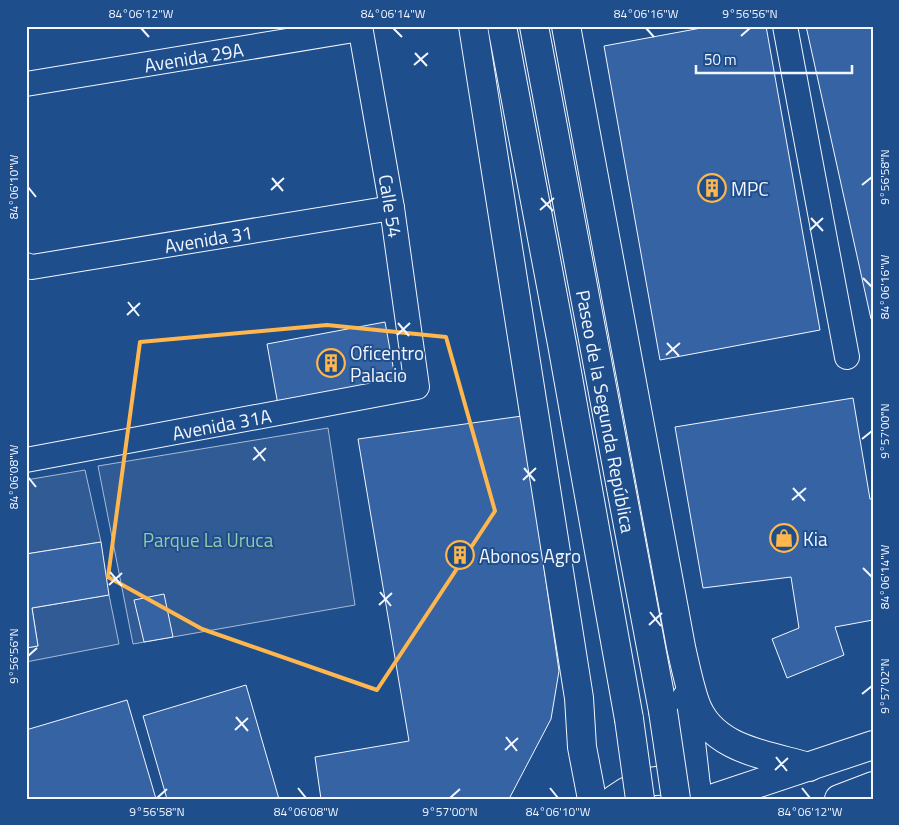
<svg xmlns="http://www.w3.org/2000/svg" width="899" height="825" font-family="'Titillium Web',sans-serif">
<rect width="100%" height="100%" fill="#1f4e8c"/>
<path fill="#305b95" stroke="#a8bbd7" d="M328,428L355,605L133,644L98,466Z
M85,470L101,542L26,554V480Z
M109,595L119,644L26,662V648L38,646L32,608Z"/>
<path fill="#3563a3" stroke="#f2f6ff" d="M712,26H766L820,330L660,360L604,46Z
M806,26H873V318L871,319Z
M385,322L396,383L278,405L267,344Z
M853,398L870,499H873V620L835,627L844,655L787,678L772,639L799,628L791,577L703,588L675,427Z
M522,416L559,671L551,719L509,799H321L315,757L409,741L358,439Z
M101,542L109,595L32,608L38,646L26,648V554Z
M164,594L173,637L144,642L134,600Z
M246,685L279,799H167L143,716Z
M127,700L156,799H26V730Z"/>
<g fill="none" stroke-linecap="round" stroke-linejoin="round">
<defs>
<g id="minor">
<path d="M785,26L847,357"/>
<path id="s1" d="M26,84L360,29"/>
<path id="s2" d="M26,265L32,267L392,208"/>
<path id="s3" d="M26,460L417,387L392,208L360,26"/>
</g>
<path id="major" d="M714,798L873,745
M615,799C642,779 664,776 696,786
M839,799L873,786"/>
<g id="highway">
<path d="M473,26L579,698L582,747L592,799"/>
<path d="M502,26L562,344L629,719"/>
<path id="s4" d="M534,26L663,711"/>
<path d="M566,26L681,647C685,665 689,684 695,702C711,750 768,755 809,767"/>
<path d="M686,698L696,786"/>
</g>
</defs>
<use href="#minor" stroke="#f2f6ff" stroke-width="26"/>
<use href="#major" stroke="#f2f6ff" stroke-width="30"/>
<use href="#highway" stroke="#f2f6ff" stroke-width="30"/>
<use href="#minor" stroke="#1f4e8c" stroke-width="24"/>
<use href="#major" stroke="#1f4e8c" stroke-width="28"/>
<use href="#highway" stroke="#1f4e8c" stroke-width="28"/>
<defs>
<path id="highway-bridge" d="M663,711L676,799
M629,719L640,799"/>
</defs>
<use href="#highway-bridge" stroke="#f2f6ff" stroke-width="30" stroke-linecap="butt"/>
<use href="#highway-bridge" stroke="#1f4e8c" stroke-width="28"/>
</g>
<path fill="none" stroke="#ffb74d" stroke-width="4" stroke-linejoin="round" d="M327,325L446,337L495,511L377,690L202,629L108,577L140,342Z"/>
<path fill="none" stroke="#f2f6ff" stroke-width="2" d="M141,28L149,37M393,28L402,37M646,28L654,37M741,36L750,28M415,53L427,66M414,65L428,53M272,178L283,191M862,185L872,177M28,187L36,197M271,190L284,178M541,198L553,211M540,210L554,198M811,218L823,231M810,230L823,218M863,278L872,287M128,302L139,316M127,315L140,303M398,323L409,336M397,335L410,323M667,343L679,356M666,355L680,343M862,439L872,431M254,447L265,461M253,460L266,448M524,468L535,481M28,477L36,487M523,480L536,468M793,488L805,501M792,500L806,488M863,568L872,577M110,572L122,586M109,585L122,573M380,592L391,606M379,605L392,593M650,612L661,626M649,625L662,613M28,656L37,648M862,694L872,686M236,717L248,731M235,730L248,718M506,737L517,751M505,750L518,738M776,757L787,771M775,770L788,758M298,788L306,798M550,788L558,798M802,788L810,798M157,798L167,789M450,798L460,789"/>
<defs>
<symbol id="building-ring" viewBox="-11 -11 22 22"><circle r="9.5" fill="#1f4e8c" stroke="#ffb74d" stroke-width="1.5"/><path d="M-4-6H4V6H1V3H-1V6H-4ZM-2.5-4.3h1.7v1.8h-1.7ZM.8-4.3h1.7v1.8H.8ZM-2.5-1h1.7V.8h-1.7ZM.8-1h1.7V.8H.8Z" fill="#ffb74d"/></symbol>
<symbol id="shop-ring" viewBox="-11 -11 22 22"><circle r="9.5" fill="#1f4e8c" stroke="#ffb74d" stroke-width="1.5"/><path d="M-5-2.5h2.3a2.7 3.5 0 0 1 5.4 0H5L5.5 6h-11ZM-1.5-2.5h3a1.5 2.3 0 0 0-3 0Z" fill="#ffb74d"/></symbol>
</defs>
<g fill-rule="evenodd">
<use href="#building-ring" x="696" y="172" width="32" height="32"/>
<use href="#building-ring" x="315" y="347" width="32" height="32"/>
<use href="#shop-ring" x="768" y="522" width="32" height="32"/>
<use href="#building-ring" x="444" y="539" width="32" height="32"/>
</g>
<g text-anchor="middle" dominant-baseline="central" stroke-width="4" stroke-linejoin="round" paint-order="stroke">
<g font-size="19" fill="#f2f6ff" stroke="#1f4e8c">
<text stroke="none"><textPath href="#s1" startOffset="170">Avenida 29A</textPath></text>
<text transform="translate(391 206) rotate(81)">Calle 54</text>
<text stroke="none"><textPath href="#s2" startOffset="185">Avenida 31</textPath></text>
<text stroke="none"><textPath href="#s4" startOffset="392">Paseo de la Segunda República</textPath></text>
<text stroke="none"><textPath href="#s3" startOffset="199">Avenida 31A</textPath></text>
</g>
<g font-size="19" fill="#f2f6ff" stroke="#1f4e8c" text-anchor="start">
<text x="731" y="188">MPC</text>
<text x="350" y="352">Oficentro<tspan x="350" dy="22">Palacio</tspan></text>
<text x="803" y="538">Kia</text>
<text x="479" y="555">Abonos Agro</text>
</g>
<g font-size="19" fill="#97c8a6" stroke="#1f4e8c">
<text x="208" y="539">Parque La Uruca</text>
</g>
</g>
<rect width="899" height="825" fill="none" stroke="#1f4e8c" stroke-width="55"/>
<path d="M696 65v8h156v-8" fill="none" stroke="#f2f6ff" stroke-width="2.5"/>
<text x="704" y="65" font-size="15" fill="#f2f6ff" stroke="#1f4e8c" stroke-width="4" paint-order="stroke">50 m</text>
<rect x="28" y="28" width="844" height="770" fill="none" stroke="#f2f6ff" stroke-width="2"/>
<g font-size="12" text-anchor="middle" fill="#f2f6ff">
<text x="141" y="18">84°06'12"W</text>
<text x="393" y="18">84°06'14"W</text>
<text x="646" y="18">84°06'16"W</text>
<text x="750" y="18">9°56'56"N</text>
<text transform="translate(885 177) rotate(-90)" y="4">9°56'58"N</text>
<text transform="translate(14 187) rotate(-90)" y="4">84°06'10"W</text>
<text transform="translate(885 287) rotate(-90)" y="4">84°06'16"W</text>
<text transform="translate(885 431) rotate(-90)" y="4">9°57'00"N</text>
<text transform="translate(14 477) rotate(-90)" y="4">84°06'08"W</text>
<text transform="translate(885 577) rotate(-90)" y="4">84°06'14"W</text>
<text transform="translate(14 656) rotate(-90)" y="4">9°56'56"N</text>
<text transform="translate(885 686) rotate(-90)" y="4">9°57'02"N</text>
<text x="157" y="816">9°56'58"N</text>
<text x="306" y="816">84°06'08"W</text>
<text x="450" y="816">9°57'00"N</text>
<text x="558" y="816">84°06'10"W</text>
<text x="810" y="816">84°06'12"W</text>
</g>
</svg>
